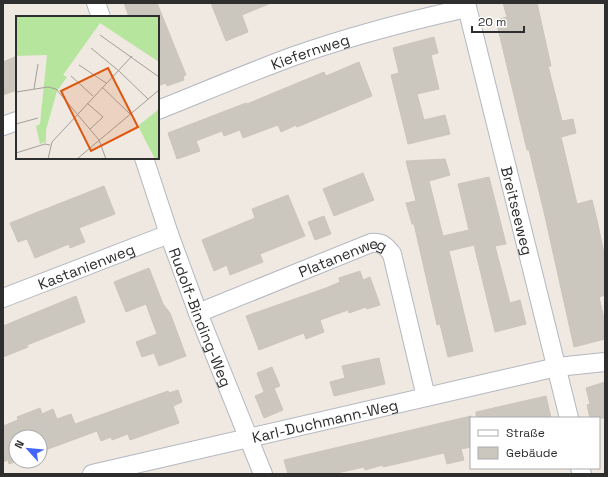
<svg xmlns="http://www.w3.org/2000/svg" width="608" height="477" font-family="'Space Grotesk',sans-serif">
<rect width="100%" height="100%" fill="#efe9e1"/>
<path fill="#cbc7bf" stroke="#cbc5ba" d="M124,3H157L186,75L183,76L184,80L167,86L166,83L158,86V17H129Z
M211,3H271L242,15L248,32L226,41Z
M503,3H537L551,66H548L562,121L573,119L576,133L561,137L577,204L592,200L597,220L605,258V295L599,297L605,323V339L574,347L544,212L529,150H527L496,20L507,17Z
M434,37L438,53L431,55L439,89L417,94L424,120L445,115L450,134L408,144L391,75L399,73L393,48Z
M17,56V90L3,95V62Z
M359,62L372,96L297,127L296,125L281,132L278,125L243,138L240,130L224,136L222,131L196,141L200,151L177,159L168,133L246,103L247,104L324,72L326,76Z
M445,159L450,175L429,181L443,236L469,230L458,184L489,177L506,244L495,246L510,303L520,300L526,324L495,332L474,245L449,251L473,351L448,357L440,324L437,325L414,224H412L406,203L416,201L406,161Z
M363,173L374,200L334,216L323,189Z
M104,186L115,214L79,228L85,242L70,248L69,244L35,258L27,239L18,242L10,223Z
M288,195L305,236L260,254L263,262L230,275L227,265L214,271L202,240L255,218L252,209Z
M324,216L331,234L315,240L308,222Z
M149,268L163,304L170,313L186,356L159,366L154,353L142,357L136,342L157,334L146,304L126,312L114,282Z
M360,271L363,280L370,277L380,305L367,309L366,307L349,313L348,310L320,320L324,332L306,339L304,333L259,350L246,316L326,288L340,282L339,278Z
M76,296L85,322L27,345L28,347L3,357V326Z
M379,358L385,384L334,396L330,382L345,378L342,366Z
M272,367L280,386L264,392L257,373Z
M605,382V418H590L587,405L590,404L586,388Z
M274,388L283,410L264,418L255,396Z
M178,390L182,402L173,406L179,423L130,440L128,434L112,440L111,437L101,441L97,431L40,452V437H16L17,461L9,464L8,460L3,462V426L18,420L17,417L40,408L42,414L53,409L57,419L71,414L75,424L168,391L169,393Z
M546,396L551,418H476V412Z
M471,416V447L461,449L464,460L447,464L444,453L383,467V465L365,470L364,467L333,474H288L284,460Z"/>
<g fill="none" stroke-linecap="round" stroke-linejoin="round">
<defs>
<g id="minor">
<path d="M96,3L101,17"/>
<path id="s1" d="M466,3L569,418"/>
<path id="s2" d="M158,110C203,92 248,73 294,56C351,36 408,21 467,8"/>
<path d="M3,126L17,121"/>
<path id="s3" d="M144,158L169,234L198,313L263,474"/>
<path id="s4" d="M3,298L169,234"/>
<path id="s5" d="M198,313L371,243C382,242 386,246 392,254L426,397"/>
<path d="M580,468L582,474"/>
<path id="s6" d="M92,474L557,367L605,362"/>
</g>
</defs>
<use href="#minor" stroke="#b4b7c1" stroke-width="20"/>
<use href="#minor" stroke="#fff" stroke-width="18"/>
</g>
<g text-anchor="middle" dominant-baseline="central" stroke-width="3.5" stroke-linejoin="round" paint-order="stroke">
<g font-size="15" fill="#2e2e2e" stroke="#fff">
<text stroke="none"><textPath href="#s2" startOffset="163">Kiefernweg</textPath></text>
<text stroke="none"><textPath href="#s1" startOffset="214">Breitseeweg</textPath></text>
<text stroke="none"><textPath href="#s5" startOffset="156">Platanenweg</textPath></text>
<text stroke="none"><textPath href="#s4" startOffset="89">Kastanienweg</textPath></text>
<text stroke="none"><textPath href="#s3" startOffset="169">Rudolf-Binding-Weg</textPath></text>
<text stroke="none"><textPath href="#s6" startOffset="239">Karl-Duchmann-Weg</textPath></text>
</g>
</g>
<g transform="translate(16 16)">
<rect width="143" height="143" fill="#efe9e1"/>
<path d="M0,0H143V46L84,7L47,59L51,61L41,75L30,114V126L24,128L20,110L24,108L31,39L0,40ZM143,93V143H139L122,110Z" fill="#b6e59e"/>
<path fill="none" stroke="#a29e99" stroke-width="1" d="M84,19L143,61M75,32L103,55L132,83M63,49L90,67M55,60L77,80M86,71L114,98M18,73L22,48M0,76L32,71L40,73L83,124L90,143M71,87L87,101L74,113M0,108L22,102M0,137L29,128L34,129M32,143L36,126L116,40M61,143L143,74"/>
<path fill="#df570e" fill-opacity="0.15" stroke="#df570e" stroke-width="2" d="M92,52L122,111L75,135L45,75Z"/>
<rect width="143" height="143" fill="none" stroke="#2e2e2e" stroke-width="2"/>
</g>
<rect width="608" height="477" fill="none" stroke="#2e2e2e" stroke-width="8"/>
<rect x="470" y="417" width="130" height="52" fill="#ffffff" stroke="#ababab"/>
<rect x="478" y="430" width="20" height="6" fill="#ffffff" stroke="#ababab"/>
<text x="506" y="437" font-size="12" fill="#2e2e2e">Straße</text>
<rect x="478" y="447" width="20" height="12" fill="#cbc7bf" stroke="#ababab"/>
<text x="506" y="457" font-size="12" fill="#2e2e2e">Gebäude</text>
<g transform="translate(28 449) rotate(297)"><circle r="19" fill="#ffffff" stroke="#ababab"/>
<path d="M0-3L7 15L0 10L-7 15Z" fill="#4264fb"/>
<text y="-6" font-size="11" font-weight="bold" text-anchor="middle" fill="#2e2e2e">N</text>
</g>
<path d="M472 26v6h52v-6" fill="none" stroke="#2e2e2e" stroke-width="2"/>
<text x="478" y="26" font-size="12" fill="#2e2e2e" stroke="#ffffff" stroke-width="3" paint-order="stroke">20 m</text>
</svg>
